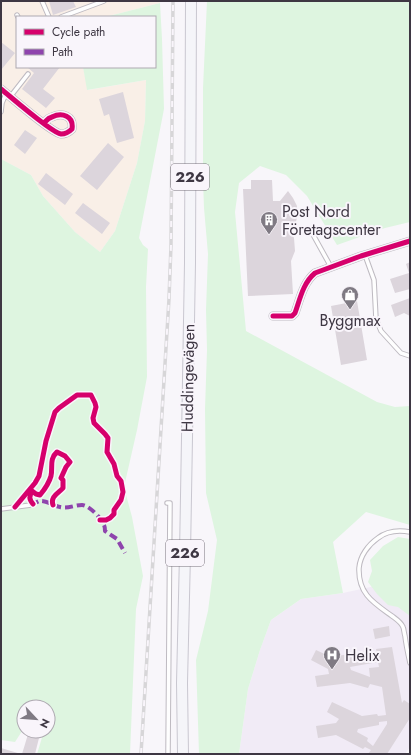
<svg xmlns="http://www.w3.org/2000/svg" width="411" height="755" font-family="Jost,sans-serif">
<rect width="100%" height="100%" fill="#f8f6fa"/>
<path fill="#f9efe7" d="M1,1H160V3L105,17H17V67H83L88,90L146,80L145,121L137,163L115,231L100,252L75,232L43,196L31,175L1,159Z"/>
<path fill="#f1ebf6" d="M407,579L410,594V747L405,754H239L248,689L260,650L271,620L301,599L343,593Z"/>
<path fill="#def5e0" d="M207,1H410V222L385,228L337,245L307,196L286,175L260,166L239,183L235,212L246,331L377,402L395,407L410,406V525L366,512L333,542L343,593L301,599L271,620L260,650L248,689L239,754H199L196,660L208,611L217,540L206,493L205,409L207,350L206,310L208,254L204,208L203,180V88Z
M160,3L162,39L164,109L139,238L143,245L148,249L146,287L147,377L137,430L124,487L132,517L143,576L136,609L130,754H37L44,731H48V707H24V728L15,742L1,740V159L31,175L43,196L75,232L100,252L115,231L137,163L145,121L146,80L87,90L83,67H155V17H105Z
M398,537L410,539V616L398,607L388,605L377,594L368,582L372,571L370,560L383,546Z"/>
<path fill="#dcd5dc" fill-rule="evenodd" d="M49,1H73L76,7L53,15Z
M1,42L15,53L1,70Z
M27,67H60L43,89L55,98L46,108L22,89L34,73Z
M123,92L134,138L117,143L109,114L104,116L99,99Z
M25,130L37,138L25,154L14,145Z
M108,143L124,157L97,190L80,176Z
M46,173L73,194L65,205L38,184Z
M251,180H272L273,201H280L288,191L293,198L297,206V218L295,225L291,232L294,238L295,251L291,261L293,294L248,296L243,189H251Z
M83,203L110,223L102,234L75,213Z
M410,262V289L395,293L390,279L409,273L406,264Z
M410,298V316L404,313L395,317L391,305Z
M357,301L367,360L341,365L331,306Z
M389,626L390,636L375,639L373,629Z
M392,647L402,703L404,700L410,704V718L387,754H368L371,750L365,747L363,749L336,735L318,738L316,726L336,723L339,719L327,712L332,702L362,716L377,714L378,716L386,715L382,687L370,684L368,688L350,683L317,687L315,676L329,674L328,669L311,660L316,650L331,657L367,651L368,655L377,654L376,649ZM378,662L379,667L369,668L370,677L351,670L350,667ZM387,721V724L373,746L367,741L368,738L357,732L358,729L379,725V722Z
M29,731L40,734L35,754H22Z
M1,748L21,754H1Z"/>
<g fill="none" stroke-linecap="round" stroke-linejoin="round">
<defs>
<path id="lane" d="M42,1L49,17
M17,15L18,17
M61,17L104,1
M10,97L28,74
M1,112L2,103L6,94
M311,231L331,267
M365,255L374,280L376,319L381,331L401,353L410,356
M167,503H170L168,754
M1,509L31,505
M410,532C399,530 387,531 378,538C368,545 360,556 359,568C358,594 374,603 392,616C396,619 401,622 403,627C404,629 404,633 405,636C406,645 408,654 410,663"/>
<path id="street" d="M1,89C11,97 52,133 61,134C66,134 69,132 72,129C74,116 62,112 52,117C48,118 46,121 44,123
M273,316H292L295,313C300,299 303,283 315,273L361,256L410,241"/>
<path id="primary" d="M183,754L182,683L185,554L190,263L191,1"/>
</defs>
<use href="#lane" stroke="#bebac1" stroke-width="5.5"/>
<use href="#street" stroke="#bebac1" stroke-width="9"/>
<use href="#primary" stroke="#c9c7d0" stroke-width="12"/>
<use href="#lane" stroke="#fefefe" stroke-width="3.5"/>
<use href="#street" stroke="#fefefe" stroke-width="7"/>
<use href="#primary" stroke="#f5f5f9" stroke-width="10"/>
<defs>
<path id="rail" d="M141,754L169,299L171,245L173,1"/>
</defs>
<use href="#rail" stroke="#d7d6d8" stroke-width="3.5"/>
<use href="#rail" stroke="#f9f5fb" stroke-width="2" stroke-dasharray="6" stroke-linecap="butt"/>
<path stroke="#8e44ad" stroke-width="4" stroke-dasharray="8 4" stroke-linecap="butt" d="M31,505C33,504 37,502 39,501C47,500 53,506 60,507C68,509 74,505 82,505C89,505 102,519 104,525C105,527 105,529 105,531L117,539L125,553"/>
<defs>
<path id="cycleway" d="M1,89C11,97 52,133 61,134C66,134 69,132 72,129C74,116 62,112 52,117C48,118 46,121 44,123
M273,316H292L295,313C300,299 303,283 315,273L361,256L410,241
M33,504C29,499 29,497 32,491L36,494L40,495C45,489 49,483 51,476C53,467 49,459 57,452L65,456L70,462L66,467L61,478L63,480V488C59,493 50,496 53,505
M15,507L35,483L39,476L46,441L55,412L59,408L77,395H91L95,403L96,407L93,418L94,423L105,434L108,438L107,452L114,464L117,476L121,481L123,492L121,500L114,510V514L110,518L106,520H100"/>
</defs>
<use href="#cycleway" stroke="#f9f5fb" stroke-width="8"/>
<use href="#cycleway" stroke="#d6006c" stroke-width="5"/>
</g>
<defs>
<symbol id="building-pin" viewBox="-11 -11 22 30"><path d="M0 17L-7.5 6A9.5 9.5 0 1 1 7.5 6Z" fill="#7f7a83" stroke="#f9f5fb"/><path d="M-4-6H4V6H1V3H-1V6H-4ZM-2.5-4.3h1.7v1.8h-1.7ZM.8-4.3h1.7v1.8H.8ZM-2.5-1h1.7V.8h-1.7ZM.8-1h1.7V.8H.8Z" fill="#fff"/></symbol>
<symbol id="shop-pin" viewBox="-11 -11 22 30"><path d="M0 17L-7.5 6A9.5 9.5 0 1 1 7.5 6Z" fill="#7f7a83" stroke="#f9f5fb"/><path d="M-5-2.5h2.3a2.7 3.5 0 0 1 5.4 0H5L5.5 6h-11ZM-1.5-2.5h3a1.5 2.3 0 0 0-3 0Z" fill="#fff"/></symbol>
<symbol id="hospital-pin" viewBox="-11 -11 22 30"><path d="M0 17L-7.5 6A9.5 9.5 0 1 1 7.5 6Z" fill="#7f7a83" stroke="#f9f5fb"/><path d="M-5-5h3v3.5h4V-5h3V5h-3V1.5h-4V5h-3Z" fill="#fff"/></symbol>
</defs>
<g fill-rule="evenodd">
<use href="#building-pin" x="259" y="210" width="20" height="27"/>
<use href="#shop-pin" x="340" y="285" width="20" height="27"/>
<use href="#hospital-pin" x="322" y="645" width="20" height="27"/>
</g>
<g text-anchor="middle" dominant-baseline="central" stroke-width="4" stroke-linejoin="round" paint-order="stroke">
<g fill="#f9f5fb" stroke="#76707a" stroke-width="1">
<rect x="171" y="164" width="38" height="26" rx="3"/>
<rect x="166" y="540" width="38" height="26" rx="3"/>
</g>
<g font-size="15" font-weight="bold" fill="#3e3743">
<text x="190" y="177">226</text>
<text x="185" y="553">226</text>
</g>
<g font-size="16" fill="#3e3743" stroke="#f9f5fb" text-anchor="start">
<text x="282" y="211">Post Nord<tspan x="282" dy="18">Företagscenter</tspan></text>
<text x="350" y="320" text-anchor="middle">Byggmax</text>
<text x="345" y="655">Helix</text>
</g>
<g font-size="16" fill="#3e3743" stroke="#f9f5fb">
<text transform="translate(188 378) rotate(-89)">Huddingevägen</text>
</g>
</g>
<rect width="411" height="755" fill="none" stroke="#3e3743" stroke-width="4"/>
<rect x="16" y="16" width="140" height="52" fill="#f9f5fb" stroke="#aea9b1"/>
<rect x="24" y="29" width="20" height="6" fill="#d6006c" stroke="#aea9b1"/>
<text x="52" y="36" font-size="12" fill="#3e3743">Cycle path</text>
<rect x="24" y="49" width="20" height="6" fill="#8e44ad" stroke="#aea9b1"/>
<text x="52" y="56" font-size="12" fill="#3e3743">Path</text>
<g transform="translate(36 719) rotate(116)"><circle r="19" fill="#f9f5fb" stroke="#aea9b1"/>
<path d="M0-3L7 15L0 10L-7 15Z" fill="#7f7a83"/>
<text y="-6" font-size="11" font-weight="bold" text-anchor="middle" fill="#3e3743">N</text>
</g>
</svg>
